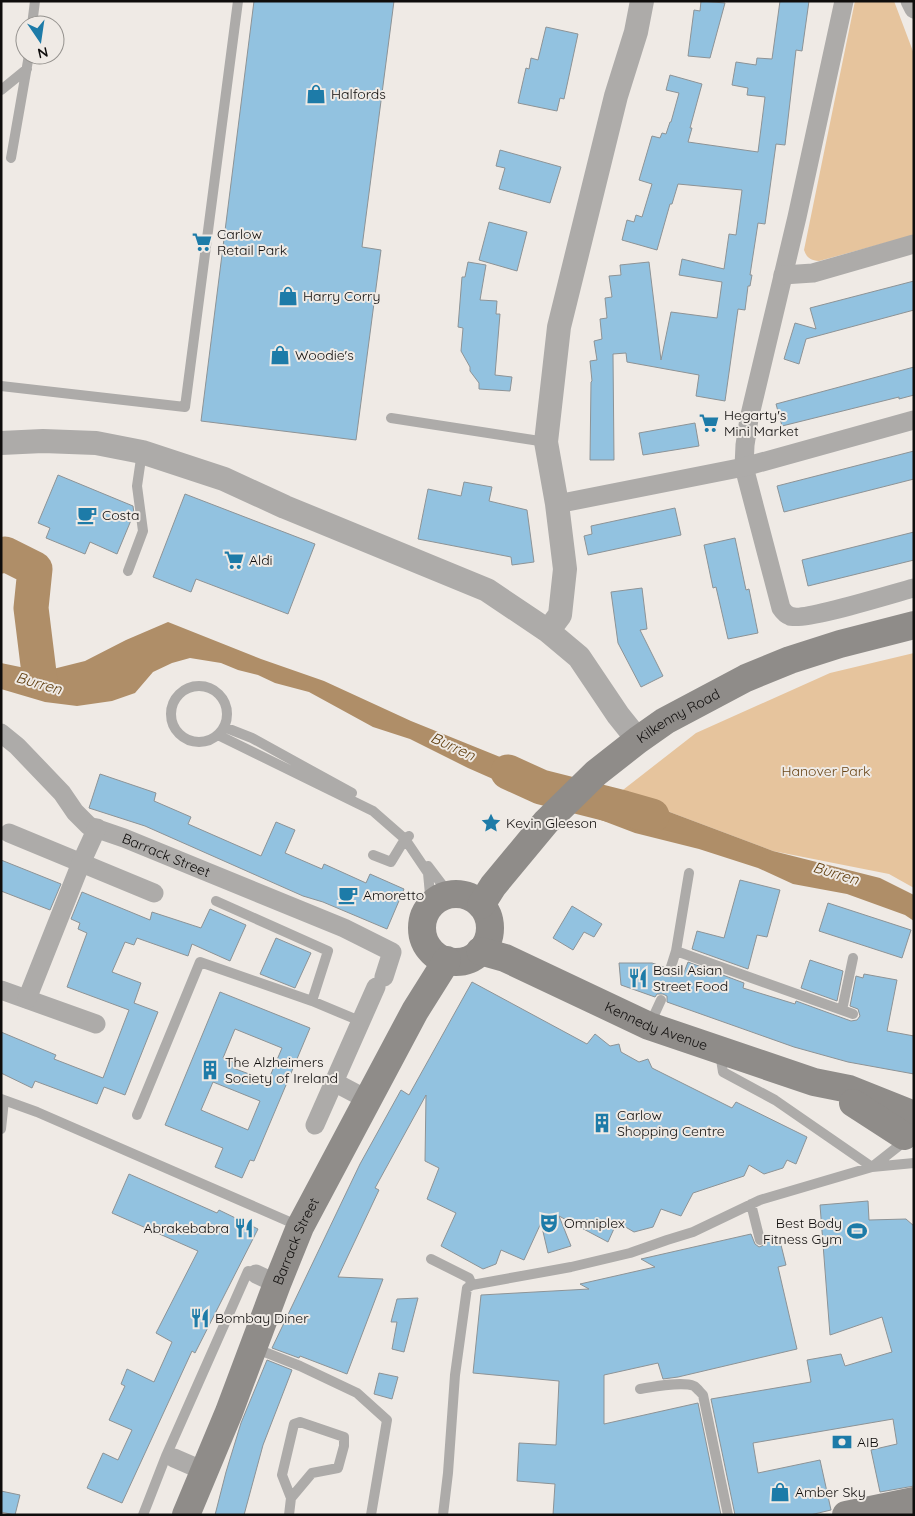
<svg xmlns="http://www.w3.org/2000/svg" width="915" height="1516" font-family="Quicksand,sans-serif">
<rect width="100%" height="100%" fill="#efeae5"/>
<path fill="#e6c49d" d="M855,1H894L914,54V235L819,261C810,260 807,258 804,250Z
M914,653V888L889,874L773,851L619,793L696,733L830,673Z"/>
<path fill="#af8e68" d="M168,622L261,659L324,681L411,721L520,765L533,774L553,777L561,781L541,800L468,768L410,739L373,727L309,692L275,683L258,675L238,670L221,663L190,658L172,663L153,672L135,693L112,701L77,706L45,702L1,689V663L25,668L53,669L85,661L126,640Z
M619,793L773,851L880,878L914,895V921L905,915L847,894L793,884L758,868L699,849L635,833L593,817L611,796Z"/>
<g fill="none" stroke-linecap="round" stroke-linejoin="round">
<path stroke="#af8e68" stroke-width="35" d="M1,556L5,554L35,569L31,608L40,681
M508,772L541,787L624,808L652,816"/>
</g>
<path fill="#92c2e0" stroke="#8d9396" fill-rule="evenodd" d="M254,1H394L362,247L381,250L356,440L201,421Z
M701,1L725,3L710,58L688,56L694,10L700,11Z
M780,1H809L802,51L796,50L785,145L776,144L765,224L758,223L750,275H752L750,286H748L745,310L738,309L725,401L696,396L699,375L627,362L626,353L613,354L614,460H590L591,382L592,381L590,361L597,360L594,341L602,339L600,319L607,318L605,298L612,297L609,276L621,275L620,265L649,262L661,360L671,312L717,318L722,282L679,275L682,259L724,269L729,234L736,235L742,190L678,184L672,204H670L657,250L622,240L627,220L634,222L636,215L642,217L652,184L639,180L652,136L660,138L662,133L666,134L670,122H671L679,93L666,90L670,75L702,84L690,128H692L688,142L758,152L765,97L747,95L748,88L732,85L736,62L756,65L757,58L772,59Z
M546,27L578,34L564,99L560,98L557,111L518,103L526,68L529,69L531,58L538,60Z
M500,150L561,167L550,203L499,189L505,168L496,166Z
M489,222L527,232L517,271L479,260Z
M468,262L486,265L480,300L497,301L496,314H500L495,375L512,377L510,391L479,389V383L470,371V367L461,351L463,328L458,327L462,277H465Z
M914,281V310L806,339L799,364L784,359L795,323L816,329L810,308Z
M914,367V395L899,399V397L782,426L776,404Z
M695,423L699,446L643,455L639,433Z
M914,451V479L784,512L777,486Z
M58,475L133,506L134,513L117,554L90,542L85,554L46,538L50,528L38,523Z
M464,482L492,487L489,501L527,510L534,562L512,565L511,557L418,539L428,489L461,496Z
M185,494L315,544L288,614L196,579L191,592L153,577Z
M675,508L681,535L588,555L584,536L592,534L591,526Z
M914,532V560L808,586L802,560Z
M735,538L746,590L749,589L758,633L728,639L716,587L713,588L704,545Z
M642,588L647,629L640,630L663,676L641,687L618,643L611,592Z
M100,774L156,793L154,801L191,817L188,824L261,856L276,822L295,830L285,853L322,869L324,864L366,883L370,874L404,889L387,929L323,902L303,896L145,826L89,808Z
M1,860L61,884L50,910L1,891Z
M740,880L780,890L767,937L757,935L748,969L692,949L697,931L724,938Z
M82,892L150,920L152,912L201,928L210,909L246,925L230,961L192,944L188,956L137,938L134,945L125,942L112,972L141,983L134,1003L158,1012L125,1095L104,1087L97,1104L35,1081L32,1088L1,1073V1032L56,1055L54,1059L103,1078L129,1010L67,987L87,933L78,929L80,923L71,919Z
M828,903L911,930L902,958L819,931Z
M572,906L602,924L594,937L584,932L573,950L553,938Z
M276,938L311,953L295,988L260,974Z
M810,960L843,971L837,1001L801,988Z
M688,962L744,983L743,988L795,1004L796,1001L851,1021L857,1020L860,1016L858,1009L850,1006L856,976L863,978L864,974L897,980L887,1031L914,1036V1074L848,1062L794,1047L667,1002V996L663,994H657L655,997L621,985L619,963H652L664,967L665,974L671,977L677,972L683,975Z
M472,982L587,1044L595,1034L610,1046L619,1044L621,1052L639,1062L648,1059L652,1068L732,1108L736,1102L807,1137L796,1164L787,1160L783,1168L764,1174L749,1165L744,1176L693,1193L681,1216L661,1209L653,1227L634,1232L617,1222L608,1242L559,1216L571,1246L548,1253L541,1223L524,1260L501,1250L496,1264L483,1269L441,1246L456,1213L427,1199L439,1168L425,1161L426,1095L375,1188L379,1190L338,1277L383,1279L347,1374L300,1356L299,1358L272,1348L360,1164L401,1090L409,1095Z
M220,992L310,1028L254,1161L250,1160L242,1178L215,1167L223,1148L165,1125ZM235,1029L282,1048L268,1081L233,1068L235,1063L223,1058ZM213,1082L260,1101L248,1130L201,1110Z
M129,1174L217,1213L219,1210L258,1229L195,1353L192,1351L122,1503L87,1488L103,1453L118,1460L132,1430L109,1420L125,1386L121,1384L127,1369L154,1382L172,1342L156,1333L198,1251L112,1213Z
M868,1201L869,1220L906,1219L914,1226V1486L880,1492L871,1450L897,1444L893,1419L753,1443L758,1473L820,1460L831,1510L810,1515H735L711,1399L811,1382L807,1360L841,1354L845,1366L892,1352L882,1317L830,1335L820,1205Z
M751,1234L755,1244L759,1247L764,1245L767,1240L779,1237L786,1265L778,1267L797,1349L678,1377L663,1379L658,1363L604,1375V1424L698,1403L721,1515H553L555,1484L517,1481L519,1443L556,1445L559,1381L473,1373L481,1295L589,1289L580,1284L655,1267L641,1259Z
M418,1298L404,1352L392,1349L397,1322H391L397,1299Z
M267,1360L292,1370L263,1445L244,1515H215L226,1472L241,1423Z
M379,1373L398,1377L392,1399L374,1394Z
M1,1491L20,1495L15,1515L1,1512Z"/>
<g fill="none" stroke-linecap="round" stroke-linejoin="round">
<path stroke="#adaba9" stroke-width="10" d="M32,25L35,1
M1,90L27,69
M11,158L29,55
M1,386L185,407L238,1
M391,418L546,442
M128,571L143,531L137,486L142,452
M171 714a28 28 0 1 1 56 0a28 28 0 1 1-56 0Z
M224,727L252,738L352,793
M218,735L373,811L405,839L428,873L431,905
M373,855L391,862L405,839L409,836
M428,866L450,895
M216,901L328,951L312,1001
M676,951L853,1014
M670,970L676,951L689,873
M842,1010L853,958
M650,1024L661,1000
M720,1053L723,1072L775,1100L872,1167L914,1163
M1,1099L37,1112L299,1226
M137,1115L200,962L312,1001L360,1021
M1,1129L4,1100
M751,1204L760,1240
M431,1259L469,1278L472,1285
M254,1348L300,1366L357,1393L387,1420L371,1515
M640,1389C652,1387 682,1381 694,1386C697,1388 700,1392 703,1395L728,1515
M143,1515L166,1456L248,1271L256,1274
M289,1515L291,1498L282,1475L294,1424L300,1422L344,1437V1446L338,1468L312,1473L291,1498
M443,1515L448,1473L455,1375L467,1288L472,1285L571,1267L630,1253L667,1240L693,1232L760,1200L872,1167L905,1141"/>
<g stroke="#adaba9" stroke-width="19">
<path d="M844,1L797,217L749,419L745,445L744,467L781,608C783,611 787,615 790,616C803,622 894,593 914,588"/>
<path d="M910,1L914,9"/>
<path d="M783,275L813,273L914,244"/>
<path d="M557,504L744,467L914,420"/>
<path id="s1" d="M1,733L17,746L62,793L75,812L89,826L124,838L344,928L392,952L384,977"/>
<path d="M9,833L154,893"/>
<path d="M1,990L96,1024"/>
<path d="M27,999L81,863L97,828"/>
<path d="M334,1082L368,1100"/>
<path d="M315,1125L376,987"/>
<path d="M256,1274L277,1284"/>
<path d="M174,1458L204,1471"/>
</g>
<path stroke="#adaba9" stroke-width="24" d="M1,443L43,441L96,443L142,452L224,479L285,507L487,590L548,631L579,657L618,715L638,740
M548,631L560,615L565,569L557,504L546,442L559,327L616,96L636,32L642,1"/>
<g stroke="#8f8c89" stroke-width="28">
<circle cx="456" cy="928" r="34"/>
<path id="s2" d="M481,905L493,886L546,822L596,773L638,740L665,721L746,678L790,660L840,644L914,625"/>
<path id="s3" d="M480,951L505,958L649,1026L814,1082L849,1089L914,1115"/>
<path d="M853,1103L904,1136"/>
<path id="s4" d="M186,1515L229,1412L277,1284L300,1227L415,1011L447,960"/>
<path d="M846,1515L914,1501"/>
</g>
</g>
<defs>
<symbol id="shop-bare" viewBox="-9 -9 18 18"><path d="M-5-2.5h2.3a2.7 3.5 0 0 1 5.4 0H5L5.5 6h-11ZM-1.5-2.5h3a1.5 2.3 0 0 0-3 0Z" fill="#1d7ba8" stroke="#efeae5" stroke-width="2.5" paint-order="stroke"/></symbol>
<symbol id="supermarket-bare" viewBox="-9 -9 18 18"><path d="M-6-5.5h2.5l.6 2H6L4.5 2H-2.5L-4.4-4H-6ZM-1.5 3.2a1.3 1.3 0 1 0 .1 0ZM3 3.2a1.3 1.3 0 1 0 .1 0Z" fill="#1d7ba8" stroke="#efeae5" stroke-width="2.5" paint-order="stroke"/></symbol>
<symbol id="cafe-bare" viewBox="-9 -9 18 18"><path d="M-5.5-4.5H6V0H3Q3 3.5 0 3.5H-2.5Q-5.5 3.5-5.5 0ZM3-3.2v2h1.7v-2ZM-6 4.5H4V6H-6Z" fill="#1d7ba8" stroke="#efeae5" stroke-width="2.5" paint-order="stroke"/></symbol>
<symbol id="sight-bare" viewBox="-9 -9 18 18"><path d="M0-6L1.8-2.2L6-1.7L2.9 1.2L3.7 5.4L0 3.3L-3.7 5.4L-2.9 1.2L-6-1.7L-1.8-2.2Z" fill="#1d7ba8" stroke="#efeae5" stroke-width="2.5" paint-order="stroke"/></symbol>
<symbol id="restaurant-bare" viewBox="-9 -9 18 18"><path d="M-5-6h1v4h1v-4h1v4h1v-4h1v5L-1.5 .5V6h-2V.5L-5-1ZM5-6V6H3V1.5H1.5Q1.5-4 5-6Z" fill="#1d7ba8" stroke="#efeae5" stroke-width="2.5" paint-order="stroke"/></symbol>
<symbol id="building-bare" viewBox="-9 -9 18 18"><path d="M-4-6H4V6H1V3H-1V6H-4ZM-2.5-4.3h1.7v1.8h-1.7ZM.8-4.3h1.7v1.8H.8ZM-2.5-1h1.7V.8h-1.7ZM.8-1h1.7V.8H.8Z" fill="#1d7ba8" stroke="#efeae5" stroke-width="2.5" paint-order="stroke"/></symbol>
<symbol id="theatre-bare" viewBox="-9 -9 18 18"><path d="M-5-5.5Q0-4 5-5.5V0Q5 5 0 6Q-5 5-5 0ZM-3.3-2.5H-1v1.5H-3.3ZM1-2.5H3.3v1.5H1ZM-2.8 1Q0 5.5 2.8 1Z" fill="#1d7ba8" stroke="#efeae5" stroke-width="2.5" paint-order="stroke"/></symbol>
<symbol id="stadium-bare" viewBox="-9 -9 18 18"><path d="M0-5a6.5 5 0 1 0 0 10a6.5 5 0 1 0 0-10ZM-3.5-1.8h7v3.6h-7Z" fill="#1d7ba8" stroke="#efeae5" stroke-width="2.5" paint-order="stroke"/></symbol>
<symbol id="bank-bare" viewBox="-9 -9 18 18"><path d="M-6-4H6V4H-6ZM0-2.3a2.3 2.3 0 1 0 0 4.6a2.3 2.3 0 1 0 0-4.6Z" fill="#1d7ba8" stroke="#efeae5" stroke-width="2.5" paint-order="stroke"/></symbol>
</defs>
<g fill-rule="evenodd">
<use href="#shop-bare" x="302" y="80" width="28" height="28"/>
<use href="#supermarket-bare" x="188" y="228" width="28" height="28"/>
<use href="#shop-bare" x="274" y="282" width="28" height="28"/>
<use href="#shop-bare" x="266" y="341" width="28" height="28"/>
<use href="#supermarket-bare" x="695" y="409" width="28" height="28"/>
<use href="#cafe-bare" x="73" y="501" width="28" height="28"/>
<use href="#supermarket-bare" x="220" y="546" width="28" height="28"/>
<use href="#sight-bare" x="477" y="809" width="28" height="28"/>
<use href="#cafe-bare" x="334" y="881" width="28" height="28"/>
<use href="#restaurant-bare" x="624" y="964" width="28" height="28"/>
<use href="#building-bare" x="196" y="1056" width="28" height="28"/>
<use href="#building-bare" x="588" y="1109" width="28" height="28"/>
<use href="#theatre-bare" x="535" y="1209" width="28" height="28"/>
<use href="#restaurant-bare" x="230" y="1214" width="28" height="28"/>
<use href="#stadium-bare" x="843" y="1217" width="28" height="28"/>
<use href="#restaurant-bare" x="186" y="1304" width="28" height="28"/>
<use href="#bank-bare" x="828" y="1428" width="28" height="28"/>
<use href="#shop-bare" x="766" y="1478" width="28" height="28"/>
</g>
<g text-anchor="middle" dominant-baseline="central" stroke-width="4" stroke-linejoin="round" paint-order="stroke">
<g font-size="14" fill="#0f0d0c" stroke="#efeae5" text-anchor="start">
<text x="331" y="94">Halfords</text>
<text x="217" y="234">Carlow<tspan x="217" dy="16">Retail Park</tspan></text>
<text x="303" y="296">Harry Corry</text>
<text x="295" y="355">Woodie's</text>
<text x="724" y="415">Hegarty's<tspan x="724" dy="16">Mini Market</tspan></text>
<text x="102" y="515">Costa</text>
<text x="249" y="560">Aldi</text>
<text x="506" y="823">Kevin Gleeson</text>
<text x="363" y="895">Amoretto</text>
<text x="653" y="970">Basil Asian<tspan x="653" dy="16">Street Food</tspan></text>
<text x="225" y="1062">The Alzheimers<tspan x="225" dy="16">Society of Ireland</tspan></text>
<text x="617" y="1115">Carlow<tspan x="617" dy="16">Shopping Centre</tspan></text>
<text x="564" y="1223">Omniplex</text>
<text x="842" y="1223" text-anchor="end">Best Body<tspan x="842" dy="16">Fitness Gym</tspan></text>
<text x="229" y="1228" text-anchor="end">Abrakebabra</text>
<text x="215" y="1318">Bombay Diner</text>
<text x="857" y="1442">AIB</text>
<text x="795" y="1492">Amber Sky</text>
</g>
<g font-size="14" fill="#0f0d0c" stroke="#efeae5">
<text stroke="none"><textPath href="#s2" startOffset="276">Kilkenny Road</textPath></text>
<text stroke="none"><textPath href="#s1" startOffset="211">Barrack Street</textPath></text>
<text stroke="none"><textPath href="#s3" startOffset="192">Kennedy Avenue</textPath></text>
<text stroke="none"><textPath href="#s4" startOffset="295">Barrack Street</textPath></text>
</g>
<g font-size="14" fill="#6a471a" stroke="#efeae5">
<text x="826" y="771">Hanover Park</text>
</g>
<g font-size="15" font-style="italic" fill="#5f3d0d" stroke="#efeae5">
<text transform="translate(39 683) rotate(16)">Burren</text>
<text transform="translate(453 746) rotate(25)">Burren</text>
<text transform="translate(836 873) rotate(17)">Burren</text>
</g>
</g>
<rect width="915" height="1516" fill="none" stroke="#0f0d0c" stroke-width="5"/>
<g transform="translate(40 40) rotate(167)"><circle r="24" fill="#efeae5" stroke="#95928e"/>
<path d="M0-4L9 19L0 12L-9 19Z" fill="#1d7ba8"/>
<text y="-8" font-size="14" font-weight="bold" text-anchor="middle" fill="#0f0d0c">N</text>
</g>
</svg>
